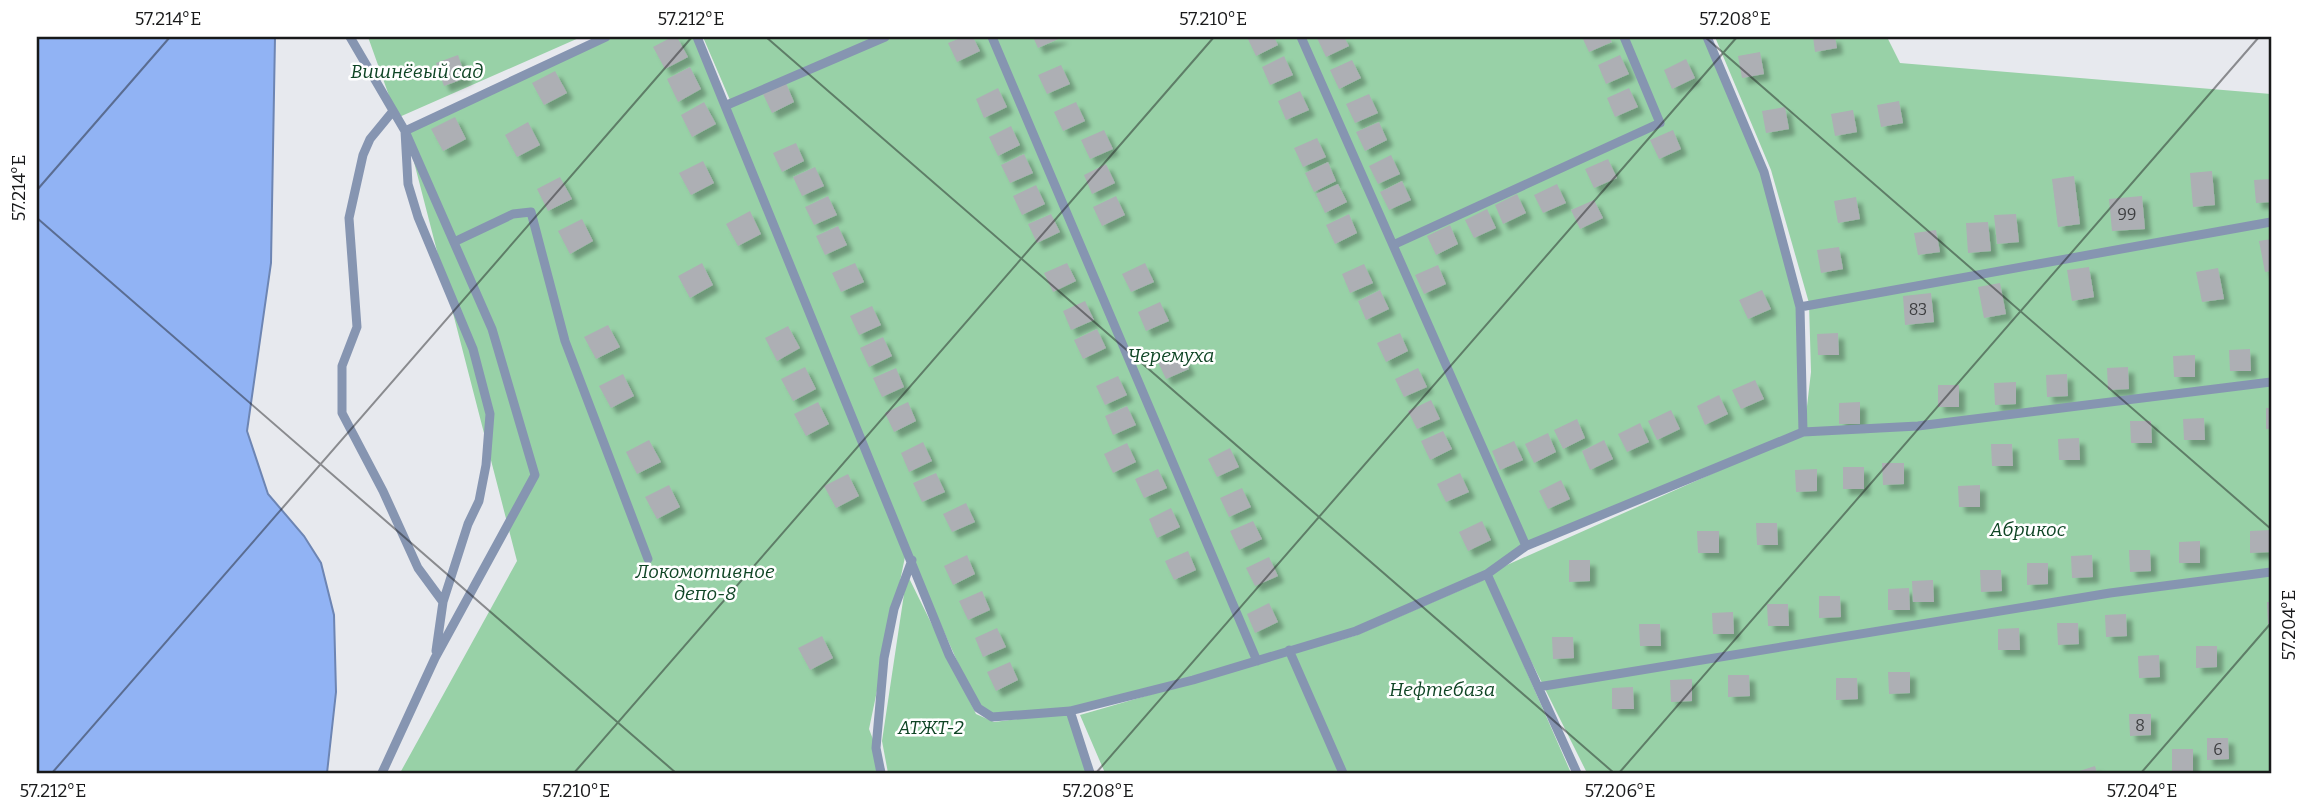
<svg xmlns="http://www.w3.org/2000/svg" width="2308" height="810" font-family="Bitter,serif">
<defs>
<filter id="shadow"><feDropShadow dx="6" dy="6" stdDeviation="2" flood-color="#0004"/></filter>
</defs>
<rect width="100%" height="100%" fill="#e7e9ee"/>
<path fill="#98d1a7" fill-rule="evenodd" d="M368,37H581L397,118Z
M604,37H695L905,557L869,729L886,773H400L517,561L406,131Z
M703,37H878L730,100Z
M885,37H1707L1763,172L1800,307L1804,432L1811,372L1809,303L1771,170L1715,37H1887L1900,63L2271,94V773H1587L1487,573L1356,631L1070,711L992,717L978,708L912,560L727,105ZM1799,435L1489,573L1526,546Z
M907,574L976,714L994,722L1068,713L1094,773H888L882,741Z
M1486,579L1571,773H1105L1080,715L1357,635Z"/>
<path fill="#91b3f4" stroke="#6d85b3" stroke-width="2" d="M37,37H275L271,263L247,431L268,494L304,536L321,563L334,615L336,692L327,773H37Z"/>
<path fill="#adafb4" filter="url(#shadow)" d="M672,37H677L688,57L665,69L653,47Z
M963,37H973L980,51L957,62L948,43Z
M1033,37H1063L1038,48Z
M1247,37H1274L1278,45L1256,56Z
M1320,37H1344L1349,46L1326,57L1317,38Z
M1582,37H1609L1612,42L1589,52Z
M1813,37H1835L1837,48L1815,52Z
M1760,52L1764,74L1742,78L1738,56Z
M458,55L466,78L444,86L436,63Z
M1620,55L1629,74L1606,84L1598,65Z
M1284,56L1293,75L1270,85L1262,67Z
M1686,59L1695,78L1672,89L1664,70Z
M1352,60L1361,78L1339,89L1330,70Z
M1061,65L1070,84L1047,94L1038,75Z
M690,67L701,89L678,102L667,79Z
M555,71L567,93L544,105L532,83Z
M786,83L794,102L772,113L763,94Z
M998,88L1007,107L984,118L976,99Z
M1629,88L1638,107L1615,117L1607,98Z
M1300,91L1309,110L1286,120L1278,101Z
M1369,94L1378,113L1355,123L1346,104Z
M1899,101L1903,123L1881,127L1877,105Z
M704,102L716,124L692,137L681,115Z
M1076,102L1085,121L1063,131L1054,112Z
M1785,107L1789,129L1766,133L1762,111Z
M1853,110L1857,132L1835,136L1831,114Z
M455,117L466,139L443,151L431,129Z
M528,122L540,145L517,157L505,135Z
M1379,122L1387,140L1365,151L1356,132Z
M1011,126L1020,145L998,156L989,137Z
M1104,130L1113,149L1090,159L1081,140Z
M1673,130L1681,149L1659,159L1650,140Z
M1317,138L1326,157L1303,167L1294,148Z
M796,143L804,161L782,172L773,153Z
M1024,154L1033,173L1010,183L1001,165Z
M1391,155L1400,174L1378,184L1369,166Z
M1608,159L1617,178L1594,188L1585,169Z
M703,161L714,183L691,195L679,173Z
M1328,162L1336,181L1314,192L1305,173Z
M1106,164L1115,183L1092,194L1084,175Z
M815,167L824,186L802,196L793,177Z
M2212,171L2215,205L2193,207L2190,173Z
M2074,176L2080,224L2058,227L2052,179Z
M560,177L572,199L548,211L537,189Z
M2271,179V202L2256,203L2254,180Z
M1402,181L1411,200L1389,210L1380,192Z
M1338,184L1347,202L1325,213L1316,194Z
M1557,184L1566,203L1543,213L1534,195Z
M1036,185L1045,204L1022,215L1013,196Z
M1517,194L1526,213L1503,224L1495,205Z
M828,196L837,215L814,225L805,207Z
M1116,196L1125,215L1102,226L1093,207Z
M2142,196L2145,229L2112,231L2109,199Z
M1856,197L1860,219L1838,223L1834,201Z
M1594,200L1603,218L1580,229L1571,210Z
M1487,209L1496,228L1474,238L1465,220Z
M750,211L761,234L738,246L726,224Z
M1051,214L1060,232L1037,243L1028,224Z
M1349,214L1357,233L1335,244L1326,225Z
M2016,214L2019,242L1997,244L1994,215Z
M582,219L593,241L570,254L558,231Z
M1988,222L1991,251L1968,253L1966,223Z
M1450,225L1458,244L1436,255L1427,236Z
M838,226L847,245L825,255L816,236Z
M1936,230L1940,252L1918,255L1914,233Z
M2271,239V271L2265,272L2259,241Z
M1839,247L1843,269L1821,273L1817,250Z
M702,263L713,285L690,298L678,276Z
M855,263L864,282L841,292L832,273Z
M1067,263L1076,281L1053,292L1044,273Z
M1145,263L1154,282L1131,292L1122,274Z
M1364,264L1373,283L1350,293L1342,274Z
M1438,265L1446,284L1424,294L1415,275Z
M2089,267L2094,297L2072,301L2067,270Z
M2218,268L2224,299L2202,302L2196,272Z
M2000,283L2006,314L1984,318L1978,287Z
M1380,290L1389,309L1366,320L1358,301Z
M1762,290L1771,309L1748,319L1739,300Z
M1931,293L1934,322L1905,325L1903,296Z
M1085,301L1094,320L1071,330L1063,311Z
M1160,302L1169,321L1146,331L1138,312Z
M872,306L881,325L859,335L850,316Z
M608,325L620,347L596,359L584,337Z
M788,326L800,348L777,361L765,338Z
M1097,329L1106,348L1083,359L1074,340Z
M1400,333L1408,351L1386,362L1377,343Z
M1838,333L1839,355H1818L1817,334Z
M883,337L892,356L869,367L860,348Z
M2250,349L2251,371H2230L2229,350Z
M1180,350L1189,369L1166,379L1157,360Z
M2195,355V377H2174L2173,356Z
M805,367L816,389L793,401L781,379Z
M2128,367L2129,389L2108,390L2107,368Z
M896,368L904,387L882,397L873,378Z
M1418,368L1427,387L1404,397L1395,379Z
M623,374L634,396L611,408L599,386Z
M2067,374L2068,396L2047,397L2046,375Z
M1118,376L1127,395L1105,405L1096,386Z
M1755,380L1764,399L1741,409L1732,390Z
M2016,382V404L1995,405L1994,383Z
M1938,385H1959V407H1938Z
M1719,395L1728,414L1705,425L1697,406Z
M1431,400L1440,419L1417,429L1408,411Z
M818,402L829,424L806,436L794,414Z
M908,402L916,421L894,432L885,413Z
M1860,402V424H1839V403Z
M1127,406L1136,425L1113,435L1105,416Z
M2266,408H2271V429H2266Z
M1671,410L1680,429L1657,440L1648,421Z
M2204,418L2205,440H2184L2183,419Z
M1577,419L1585,438L1563,449L1554,430Z
M2130,421H2151L2152,443H2131Z
M1640,423L1649,442L1627,452L1618,434Z
M1443,431L1452,449L1430,460L1421,441Z
M1548,433L1556,452L1534,463L1525,444Z
M2079,438L2080,460H2059L2058,439Z
M649,440L661,462L637,474L626,452Z
M1604,440L1613,459L1590,470L1582,451Z
M1514,441L1523,460L1500,470L1492,451Z
M923,442L932,461L909,472L901,453Z
M1127,443L1136,462L1113,473L1104,454Z
M1991,444H2012L2013,466H1992Z
M1230,448L1239,467L1217,477L1208,459Z
M1882,463H1904V484L1883,485Z
M1843,467H1864V489H1843Z
M1158,469L1167,488L1144,498L1135,479Z
M1817,469V491L1796,492L1795,470Z
M936,473L945,492L922,502L913,483Z
M1460,473L1469,492L1446,502L1437,484Z
M848,474L859,496L836,508L824,486Z
M1561,480L1570,499L1548,509L1539,491Z
M669,485L680,507L657,519L645,497Z
M1980,485V507H1959L1958,486Z
M1242,488L1251,507L1229,517L1220,498Z
M966,503L975,522L952,532L943,514Z
M1171,508L1180,527L1157,538L1149,519Z
M1253,521L1262,539L1239,550L1230,531Z
M1482,521L1491,540L1468,551L1459,532Z
M1756,523H1777L1778,545H1757Z
M2271,530V552L2250,553V531Z
M1697,531H1719V553H1698Z
M2200,541V563H2179V542Z
M2129,550H2150L2151,571L2130,572Z
M1188,551L1196,570L1174,580L1165,561Z
M967,555L975,574L953,585L944,566Z
M2092,555L2093,577L2072,578L2071,556Z
M1269,557L1278,576L1255,586L1246,568Z
M1569,560H1590V581L1569,582Z
M2027,563H2048V584L2027,585Z
M1980,570H2001L2002,591L1981,592Z
M1933,580L1934,602H1913L1912,581Z
M1909,588L1910,610H1888V589Z
M982,591L990,610L968,620L959,601Z
M1819,596H1840L1841,617L1819,618Z
M2267,602H2271V624H2268Z
M1269,603L1278,622L1255,633L1247,614Z
M1767,604H1788L1789,626H1768Z
M1733,612L1734,634H1713L1712,613Z
M2126,614L2127,636L2106,637L2105,615Z
M2057,623H2078L2079,644L2058,645Z
M1639,624H1660L1661,646H1640Z
M997,628L1006,647L983,657L975,638Z
M2019,628L2020,650H1998V629Z
M822,636L833,658L810,670L798,648Z
M1552,637H1573L1574,658L1553,659Z
M2196,646H2217V667L2196,668Z
M2159,655L2160,677L2139,678L2138,656Z
M1010,662L1018,680L996,691L987,672Z
M1888,672H1910V693L1889,694Z
M1728,675H1749L1750,696L1728,697Z
M1836,678H1857L1858,699L1836,700Z
M1692,679V701L1671,702L1670,680Z
M1633,687L1634,709H1612V688Z
M2129,714H2151V735L2130,736Z
M2207,738H2228L2229,759L2207,760Z
M2172,749H2193V771H2172Z
M2095,766L2097,773H2073Z"/>
<g fill="none" stroke-linecap="round" stroke-linejoin="round">
<path stroke="#8695b1" stroke-width="9" d="M350,37L405,131L492,329L535,475L435,658L382,773
M697,37L949,655L978,708L992,717L1070,711L1193,680L1356,631L1487,574L1526,546L1301,37
M992,37L1257,661
M727,105L885,37
M393,111L370,139L363,155L349,218L357,327L342,366V413L383,491L418,568L443,602
M454,242L513,214L531,212L565,341L648,559
M1393,245L1660,123L1624,37
M1800,307L2271,222
M1803,432L1918,426L2271,382
M1526,546L1803,432L1800,307L1764,172L1707,37
M1487,574L1577,773
M1289,650L1343,773
M436,651L443,602L468,524L479,501L486,465L490,414L473,349L418,217L408,184L405,131L606,37
M1538,687L2110,593L2271,572
M1070,711L1090,773
M881,773L876,748L884,658L894,609L912,560"/>
</g>
<path fill="none" stroke="#18191a" stroke-width="2" stroke-opacity="0.45" d="M766,37L1614,773M1705,37L2271,529M37,190L170,37M37,218L676,773M52,773L692,37M574,773L1214,37M1096,773L1737,37M1619,773L2259,37M2141,773L2271,623"/>
<g text-anchor="middle" dominant-baseline="central" stroke-width="5" stroke-linejoin="round" paint-order="stroke">
<g font-size="16" fill="#3d3e40">
<text x="2127" y="214">99</text>
<text x="1918" y="309">83</text>
<text x="2140" y="725">8</text>
<text x="2218" y="749">6</text>
</g>
<g font-size="19" font-style="italic" fill="#0f4525" stroke="#fff">
<text x="417" y="71">Вишнёвый сад</text>
<text x="1171" y="355">Черемуха</text>
<text x="2028" y="529">Абрикос</text>
<text x="705" y="571">Локомотивное<tspan x="705" dy="22">депо-8</tspan></text>
<text x="1442" y="689">Нефтебаза</text>
<text x="931" y="727">АТЖТ-2</text>
</g>
</g>
<rect width="2308" height="810" fill="none" stroke="#ffffff" stroke-width="77"/>
<rect x="38" y="38" width="2232" height="734" fill="none" stroke="#18191a" stroke-width="2.5"/>
<g font-size="18" text-anchor="middle" fill="#18191a">
<text x="168" y="25">57.214°E</text>
<text x="691" y="25">57.212°E</text>
<text x="1213" y="25">57.210°E</text>
<text x="1735" y="25">57.208°E</text>
<text transform="translate(19 188) rotate(-90)" y="6">57.214°E</text>
<text transform="translate(2289 625) rotate(-90)" y="6">57.204°E</text>
<text x="53" y="797">57.212°E</text>
<text x="576" y="797">57.210°E</text>
<text x="1098" y="797">57.208°E</text>
<text x="1620" y="797">57.206°E</text>
<text x="2142" y="797">57.204°E</text>
</g>
</svg>
